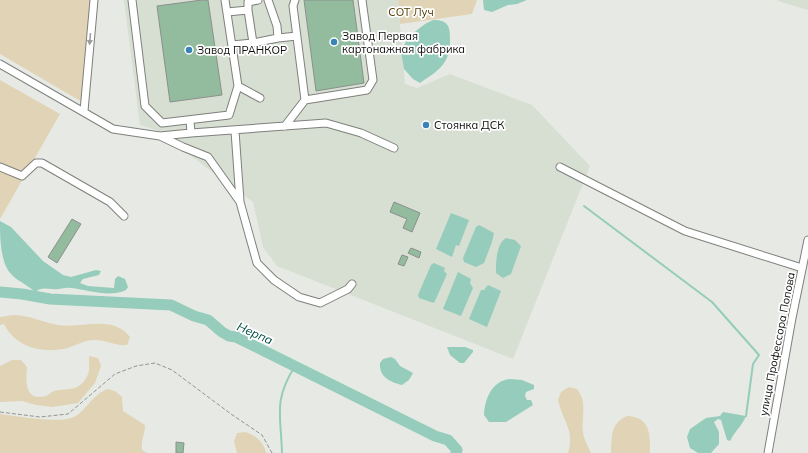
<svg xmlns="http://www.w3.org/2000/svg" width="808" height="453" font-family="Mulish,sans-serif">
<rect width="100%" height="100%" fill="#e7eae4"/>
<path fill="#d7ded2" d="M124,0H398L405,84L417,88L450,74L532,105L590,166L513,359L277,266L263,247L253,202L156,130L140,125Z
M777,0H808V10L778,1Z"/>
<path fill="#e0d3b6" d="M0,0H92L82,102L0,54Z
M398,0H477L472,14L400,24Z
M0,80L60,114L0,219Z
M13,315C29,315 42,322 58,325C82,329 112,314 130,337L127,345C115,346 106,340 94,340C85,340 76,345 68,348C43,354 16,348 4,324L0,325V317Z
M89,356L98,358L101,366L95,383L78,403L53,407L36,405L22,401L0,402V366L12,360H21L27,367C26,380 24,402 46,396C49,395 51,392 54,391C68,388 81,392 88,374C90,370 89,361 89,356Z
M569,387L577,389C588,403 581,416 583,432C584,440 588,446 591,453H568C575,430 563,422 558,400L561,392Z
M107,389L115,391L122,397L123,411L145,425C145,434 141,440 142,450L147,453H0V414C17,416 59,424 74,417C86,411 91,396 107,389Z
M627,416C651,417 650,435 650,453H611C612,437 610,423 627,416Z
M246,432C256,436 264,442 266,453H237L234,441L237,433Z"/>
<path fill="#95ccbc" d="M483,0H527L517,4L508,5L492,12L484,10Z
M433,20C449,20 450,27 450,40C450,47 449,56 444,63C438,72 428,77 420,83L413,79L404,69L401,52L408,37L425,24Z
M451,213L469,220L459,246L456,245L452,257L436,249Z
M0,221L11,227L43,261L63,275L71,277L96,270L101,271L99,275L83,279L80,283L88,286L114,288L115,279L118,276L125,279L128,287L126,290C109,298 89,290 71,288C65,287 59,290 53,289C46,289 41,287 35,292C28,285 19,282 12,275C0,264 0,236 0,221Z
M479,225L494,233L492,242L484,263L476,267L464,262L463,258L476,227Z
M506,238L515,240L521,246L511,274L503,278L496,273C496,262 496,244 506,238Z
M434,263L445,268L444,271L447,274L434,303L419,298L418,295L431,265Z
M458,272L471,279L470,283L473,288L461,316L443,309Z
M488,285L501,291L487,327L469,319L481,290H484Z
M447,347H465L473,350V352L464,363H460L450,355Z
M391,357L395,359L400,366L413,373L409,380L402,385C390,382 379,377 380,363L383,359Z
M509,379L522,380L534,385V389L526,392L525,396L527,400H531L533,405L506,422H489L484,415C485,399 491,382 509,379Z
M723,412L746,416C742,426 735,431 730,441L727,440L721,420L718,419L714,422L719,432V444L711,453H698L690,448L687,437L690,429L706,418L720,416Z"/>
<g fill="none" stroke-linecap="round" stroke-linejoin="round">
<path stroke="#95ccbc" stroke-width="2" d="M584,206L712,302L759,355L753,364L746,416
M282,453C281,415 273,401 295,366"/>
<path stroke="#95ccbc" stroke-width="11" d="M0,292L22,294L50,299L171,305L194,316L208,320L222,332L229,336L236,337L435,436L448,440L457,450L456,453"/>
</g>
<path fill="#93bc9e" stroke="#8b908d" d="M202,0H208L222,95L170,102L157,6Z
M304,0H353L364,83L316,91Z
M394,202L420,213L412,232L403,228L407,219L390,212Z
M72,219L81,224L57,263L48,257Z
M411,248L421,252L419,258L408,253Z
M402,255L408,257L404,266L398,264Z
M176,442L184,443L183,453H176Z"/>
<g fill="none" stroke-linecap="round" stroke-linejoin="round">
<defs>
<path id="minor" d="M132,0L145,106L162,123L229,115L238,86L225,0
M295,0L293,6L305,100L367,90L373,80L362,0
M248,10V2L258,0
M227,12L248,10L253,43L232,45
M278,38L297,36
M253,43L278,38L277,26L268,0
M0,64L113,129L160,136L191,133L190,120
M238,86L260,98
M84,111L94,0
M285,126L305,100
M235,131L240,201
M191,133L326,123L361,133L394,148
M160,136L183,147L208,157L240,202L257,263L274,280L299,297L320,303L348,289L352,284
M0,167L22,176L36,163H42L110,202L124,216
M560,167L685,231L802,268
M768,453L792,318L808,240"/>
</defs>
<use href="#minor" stroke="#7e807c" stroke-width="9"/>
<path stroke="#929590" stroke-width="1" stroke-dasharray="4 2" stroke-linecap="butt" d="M0,412L40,417L68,414L115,374L136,366L155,363L172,370L231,414L262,435L272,453"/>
<use href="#minor" stroke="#fff" stroke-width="7"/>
</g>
<defs><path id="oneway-solid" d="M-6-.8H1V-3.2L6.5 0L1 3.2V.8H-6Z"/></defs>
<use fill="#9e9e9d" href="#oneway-solid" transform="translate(90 39) rotate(95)"/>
<g fill="#3983b7" stroke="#fff" stroke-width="1.5">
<circle cx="334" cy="42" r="4"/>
<circle cx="189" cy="50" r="4"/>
<circle cx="426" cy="125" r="4"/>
</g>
<g text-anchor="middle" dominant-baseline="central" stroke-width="3.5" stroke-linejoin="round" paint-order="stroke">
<g font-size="11" fill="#4f3b03" stroke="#fff">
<text x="411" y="12">СОТ Луч</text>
</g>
<g font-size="11" fill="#0c0d0b" stroke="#fff" text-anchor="start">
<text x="342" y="36">Завод Первая<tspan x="342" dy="13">картонажная фабрика</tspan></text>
<text x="197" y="50">Завод ПРАНКОР</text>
<text x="434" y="125">Стоянка ДСК</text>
</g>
<g font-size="11" fill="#0c0d0b" stroke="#fff">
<text transform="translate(777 344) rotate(-79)">улица Профессора Попова</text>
</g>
<g font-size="12" font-style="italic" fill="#005143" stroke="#fff">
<text transform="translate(255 333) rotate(24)">Нерпа</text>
</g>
</g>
</svg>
